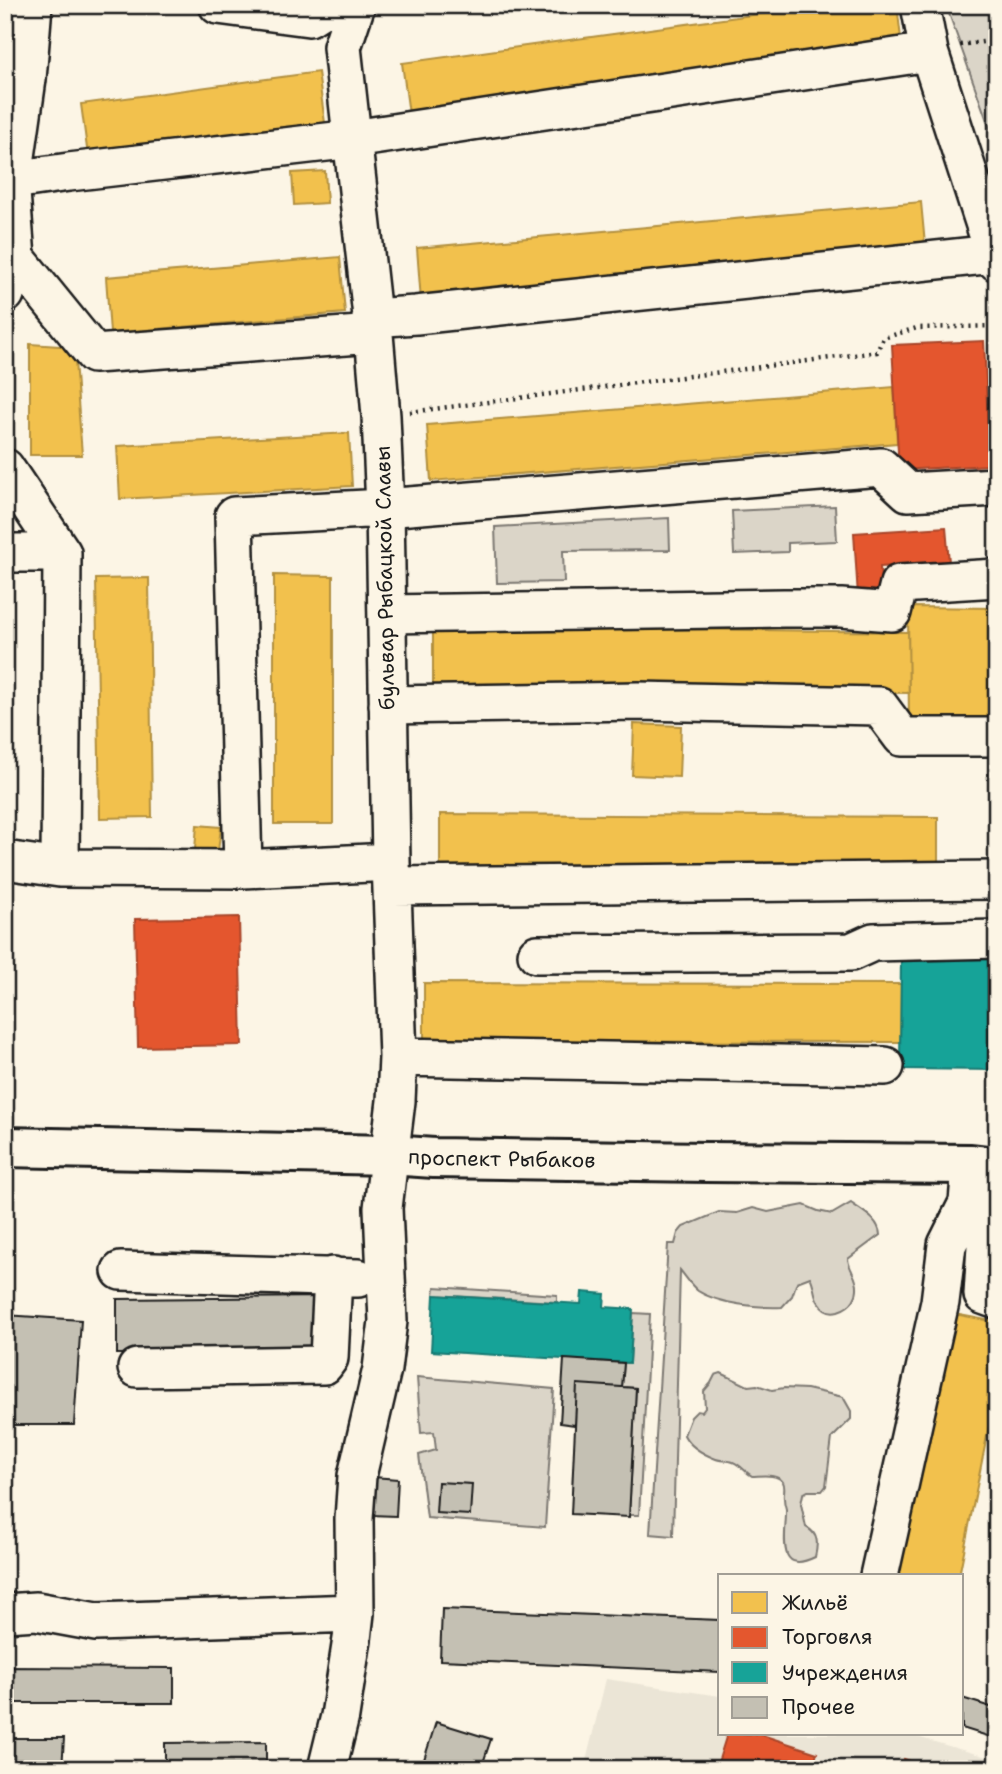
<svg xmlns="http://www.w3.org/2000/svg" width="1002" height="1774" font-family="'Shantell Sans',sans-serif">
<rect width="100%" height="100%" fill="#fcf5e5"/>
<filter id="ink" filterUnits="userSpaceOnUse"><feTurbulence type="fractalNoise" baseFrequency=".0143" numOctaves="2"/><feDisplacementMap in="SourceGraphic" scale="14" xChannelSelector="R" yChannelSelector="G"/><feConvolveMatrix kernelMatrix="1 2 1 2 8 2 1 2 1" color-interpolation-filters="sRGB"/></filter>
<g filter="url(#ink)">
<path fill="#ebe5d6" d="M606,1679L720,1696V1734H907L997,1760V1769H584Z"/>
<path fill="#dbd5c8" stroke="#7c7872" stroke-width="2" d="M946,5H997V153L991,132Z
M835,506L837,541L788,543V552L734,554L732,511Z
M669,518L670,550L563,551L564,582L497,583L495,527Z
M851,1203C863,1212 879,1219 880,1235L848,1259C849,1268 854,1273 856,1281C860,1295 852,1307 838,1311C830,1313 824,1311 819,1303C813,1295 815,1285 810,1277L797,1282L792,1296L782,1307C759,1308 718,1304 698,1291C691,1286 686,1277 680,1270L673,1536L650,1534L668,1244H675L678,1233L683,1227L719,1212L737,1213L753,1208L768,1212L804,1205L818,1211L832,1214Z
M435,1287L557,1295V1302L434,1295Z
M633,1313L650,1314L639,1515H629L636,1388L622,1387L624,1363H630Z
M721,1373L748,1386L757,1385L772,1390L784,1388L807,1389L843,1397L851,1411V1419L832,1438L826,1486L822,1491H808L803,1494L801,1504L806,1527C819,1534 818,1544 815,1557C774,1577 787,1531 786,1509C785,1506 784,1502 784,1498C783,1493 786,1487 783,1482C777,1473 761,1476 752,1476C745,1472 741,1465 733,1462C728,1460 721,1461 716,1459C703,1454 690,1447 684,1435L691,1417L697,1411L702,1412L705,1408L704,1391L711,1383L715,1375Z
M417,1377L554,1389L545,1527L427,1518L419,1455L436,1450L434,1432L421,1433Z"/>
<path fill="#f2c14e" stroke="#b2903f" stroke-width="2" d="M824,5H897L902,47L409,114L402,63Z
M318,72L325,123L88,156L81,104Z
M325,171L327,203L294,205L292,173Z
M921,202L926,255L421,301L417,248Z
M340,257L345,313L110,333L106,277Z
M30,344L74,347L82,455H30Z
M894,387L897,443L431,481L427,425Z
M349,433L352,486L120,499L117,446Z
M274,575L333,576V824H274Z
M149,578L152,817L100,818L96,579Z
M908,607L997,608V730L909,729Z
M433,626L908,632L909,693L433,687Z
M634,724L681,726L679,777L632,775Z
M440,814L938,817V875L440,871Z
M197,825L221,827L218,851L195,849Z
M424,983L901,984L900,1042L424,1041Z
M949,1313L997,1322V1386L959,1576H897Z"/>
<path fill="#e4572e" stroke="#a84529" stroke-width="2" d="M984,341L990,465L899,470L892,345Z
M946,527L949,562L880,567L882,595L858,597L854,533Z
M239,917L242,1045L138,1047L135,919Z
M727,1734H759L817,1753L812,1769H716Z
M904,1759L934,1769H901Z"/>
<path fill="#17a398" stroke="#187a73" stroke-width="2" d="M901,954H997V1070L900,1069Z
M582,1292L605,1294L604,1307L633,1309L630,1363L431,1351L434,1295L581,1304Z"/>
<path fill="#c4c0b3" stroke="#1c1c1c" stroke-width="2" d="M325,1297V1352L117,1354V1299Z
M5,1315L81,1320L74,1425H5Z
M564,1359L624,1363L622,1387L577,1384L575,1425L560,1423Z
M577,1384L636,1388L629,1517L571,1514Z
M373,1477L398,1479L396,1516L371,1515Z
M438,1482L472,1484L470,1515L436,1513Z
M442,1609L720,1620V1672L440,1660Z
M5,1667L174,1668V1703H5Z
M962,1698L997,1709V1728L994,1738L962,1728Z
M436,1722L491,1739L481,1769H421Z
M5,1738H64L62,1769H5Z
M266,1742V1769H165V1743Z"/>
<g fill="none" stroke-linecap="round" stroke-linejoin="round">
<defs>
<path id="minor" d="M218,5L309,17L328,5
M920,5L929,52L997,262
M13,180L69,172L353,139L929,52
M16,258L94,354L374,334
M5,294L16,258L11,192L27,79L33,5
M371,318L416,315L994,254
M5,468L62,553
M5,553H62L60,868
M387,614L784,608H841L892,612L899,584L997,578
M388,705L638,701L879,706L902,737H997
M5,860L60,868L243,869L391,862
M243,869L234,516L385,508L881,467L908,492L997,487
M393,886L997,880
M537,954L851,952L873,942L997,939
M398,1057L885,1066
M968,1203L987,1230L983,1295L997,1300
M121,1271L358,1278
M137,1368L324,1365L329,1358L333,1276
M879,1576L940,1302L947,1245L968,1203L971,1164
M5,1613L36,1611L96,1622L355,1613
M327,1769L340,1716L352,1639L355,1613L354,1519L357,1476L382,1369L388,1321L383,1208L396,1101L398,1057L391,862L385,508L381,416L374,334L342,47L356,5"/>
<g id="major">
<path id="s1" d="M5,1147L390,1155L434,1158L706,1162L971,1164L997,1167"/>
</g>
</defs>
<use href="#minor" stroke="#1c1c1c" stroke-width="42"/>
<use href="#major" stroke="#1c1c1c" stroke-width="44"/>
<path stroke="#1c1c1c" stroke-width="4.5" stroke-dasharray="2 5" stroke-linecap="butt" d="M960,45L997,40
M410,412L877,352L883,338L917,328L997,326"/>
<use href="#minor" stroke="#fcf5e5" stroke-width="37"/>
<use href="#major" stroke="#fcf5e5" stroke-width="38"/>
</g>
</g>
<g text-anchor="middle" dominant-baseline="central" stroke-width="7" stroke-linejoin="round" paint-order="stroke">
<g font-size="21" fill="#1c1c1c" stroke="#fcf5e5">
<text transform="translate(385 578) rotate(-91)">бульвар Рыбацкой Славы</text>
<text stroke="none"><textPath href="#s1" startOffset="497">проспект Рыбаков</textPath></text>
</g>
</g>
<rect width="1002" height="1774" fill="none" stroke="#fcf5e5" stroke-width="28"/>
<rect x="14" y="14" width="974" height="1746" fill="none" stroke="#1c1c1c" stroke-width="2.5" filter="url(#ink)"/>
<rect x="718" y="1574" width="245" height="161" fill="#fcf5e5" stroke="#a29e95" stroke-width="2"/>
<rect x="732" y="1592" width="35" height="21" fill="#f2c14e" stroke="#a29e95" stroke-width="2"/>
<text x="782" y="1610" font-size="21" fill="#1c1c1c">Жильё</text>
<rect x="732" y="1627" width="35" height="21" fill="#e4572e" stroke="#a29e95" stroke-width="2"/>
<text x="782" y="1644" font-size="21" fill="#1c1c1c">Торговля</text>
<rect x="732" y="1662" width="35" height="21" fill="#17a398" stroke="#a29e95" stroke-width="2"/>
<text x="782" y="1680" font-size="21" fill="#1c1c1c">Учреждения</text>
<rect x="732" y="1697" width="35" height="21" fill="#c4c0b3" stroke="#a29e95" stroke-width="2"/>
<text x="782" y="1714" font-size="21" fill="#1c1c1c">Прочее</text>
</svg>
